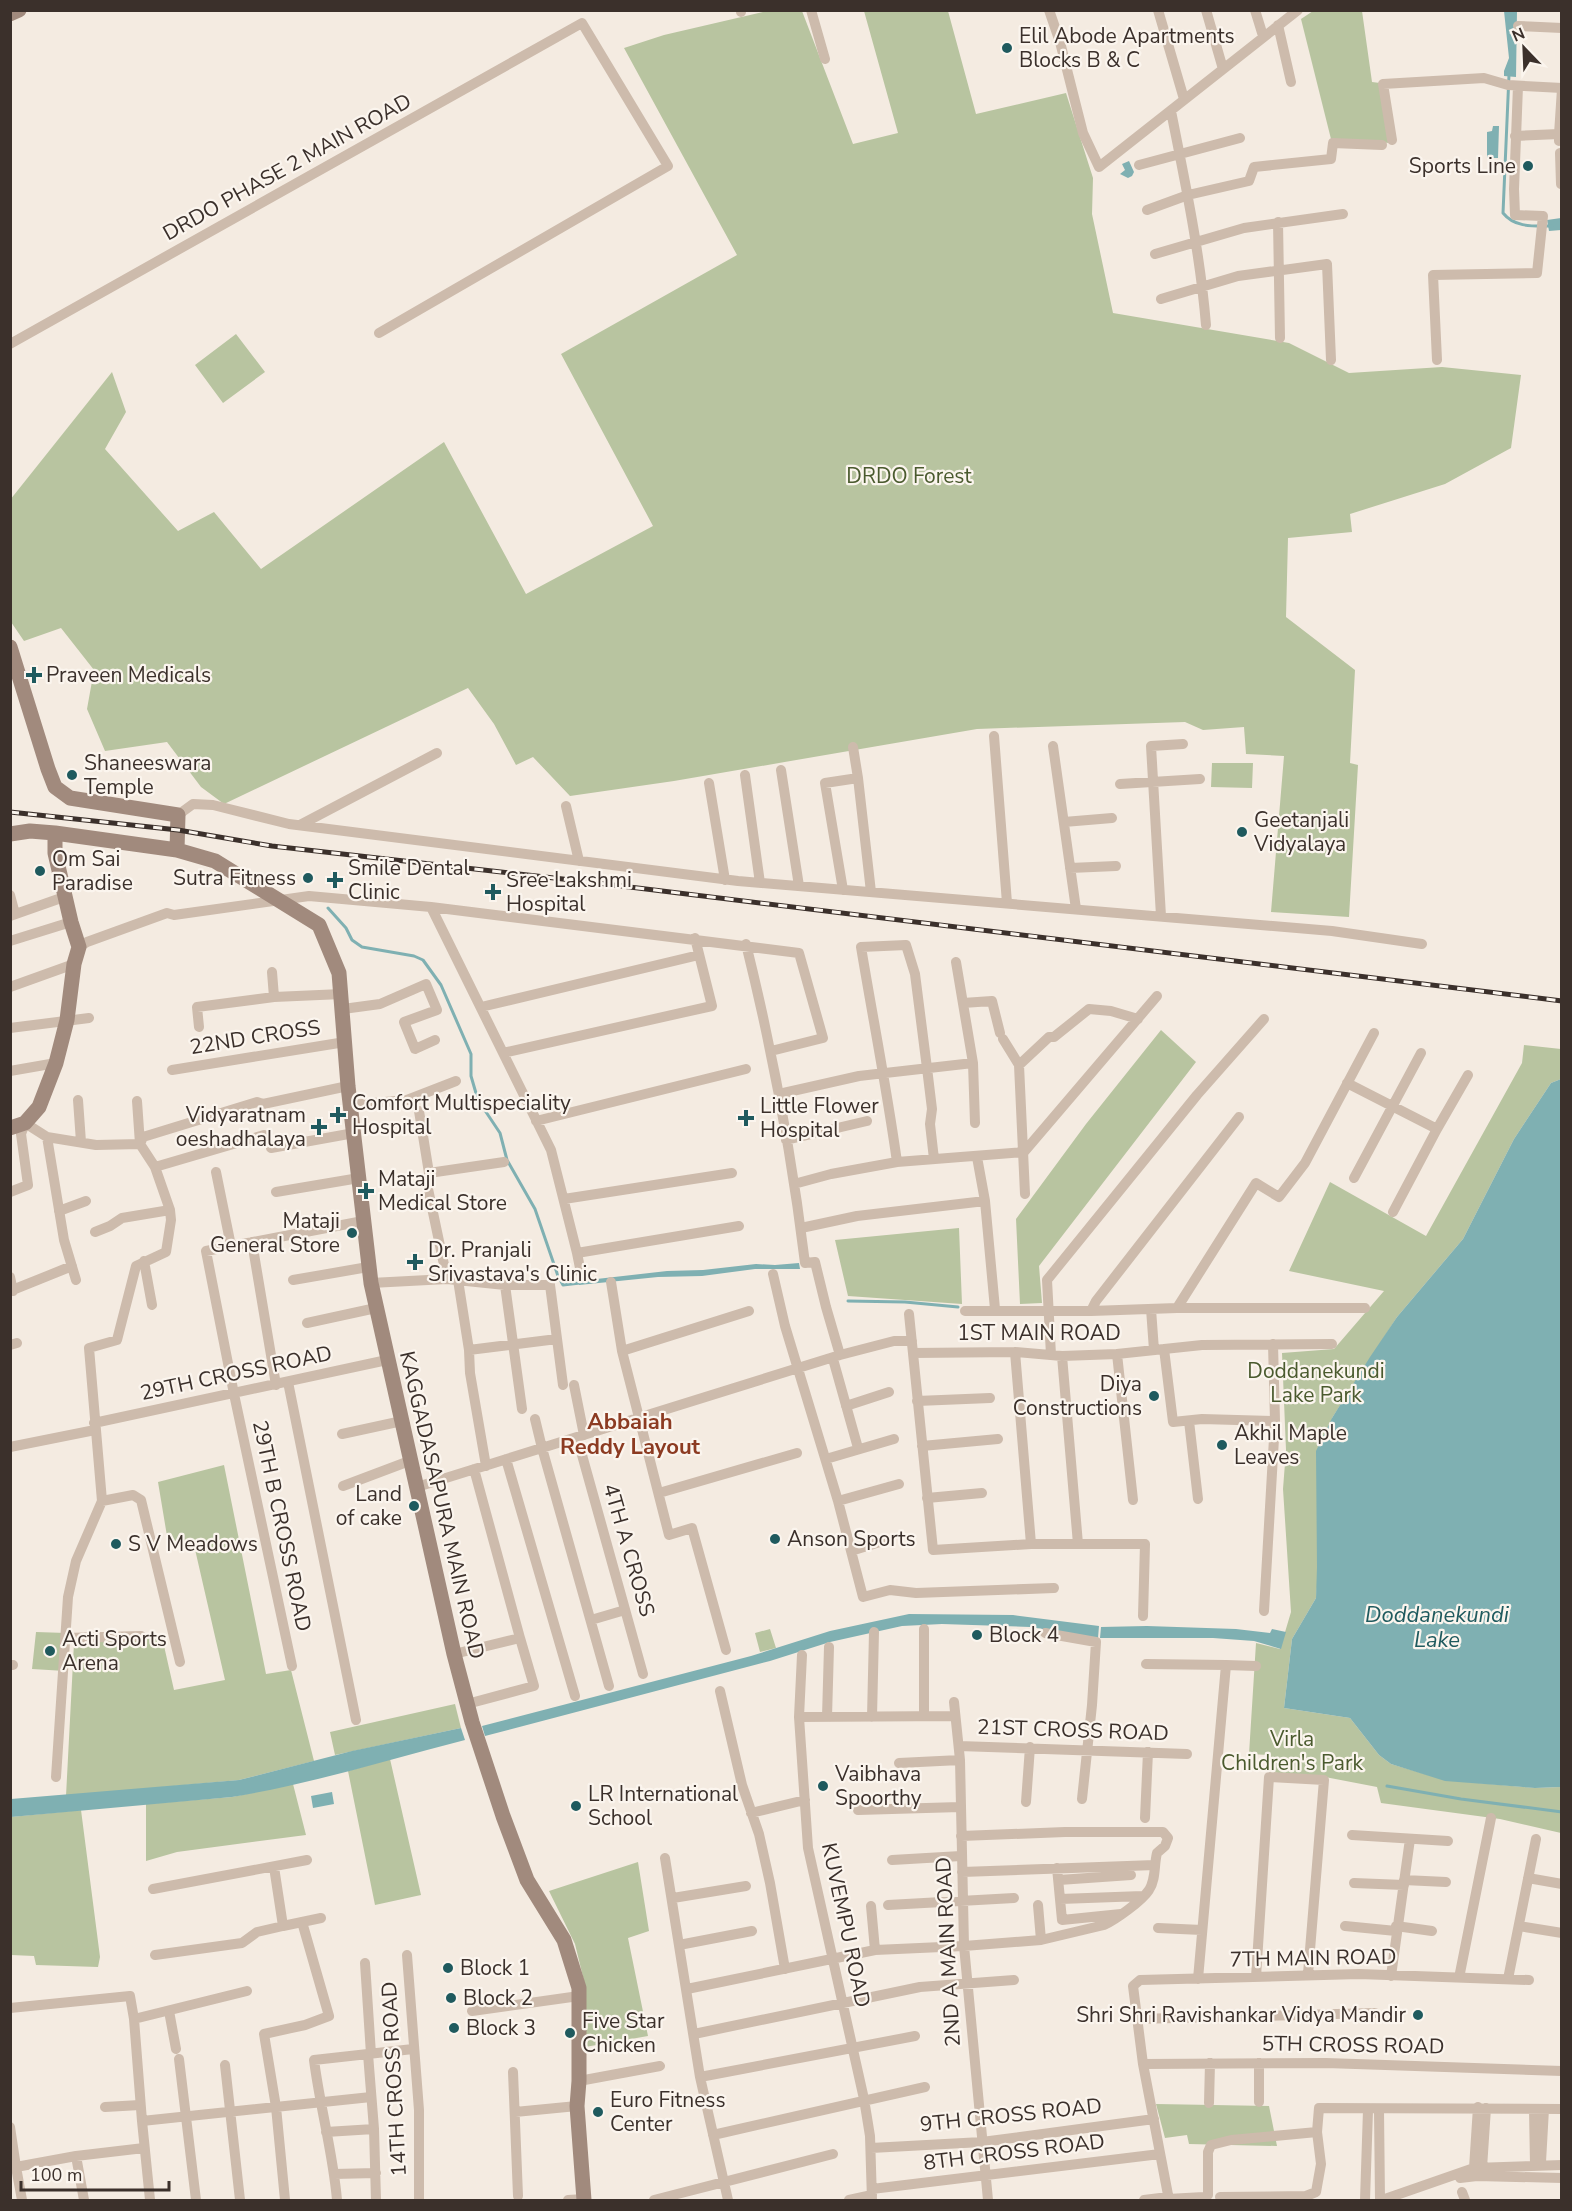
<svg xmlns="http://www.w3.org/2000/svg" width="1572" height="2211" font-family="'Nunito Sans',sans-serif">
<rect width="100%" height="100%" fill="#f4ebe1"/>
<path fill="#b8c4a0" d="M767,11H802L853,144L898,133L864,11H948L976,114L1066,93L1093,178L1092,214L1113,313L1289,343L1349,373L1442,367L1521,375L1511,448L1445,484L1350,514L1352,532L1288,538L1286,617L1355,670L1350,763L1358,765L1349,917L1271,912L1284,756L1246,754L1244,727L1203,730L1185,722L977,729L674,781L570,796L533,757L516,765L494,724L468,688L224,804L201,787L167,742L105,751L87,709L94,670L61,628L24,641L11,622L10,500L112,372L126,412L105,449L178,531L214,512L261,569L444,442L526,594L653,526L561,354L737,255L624,48L664,35Z
M1313,11H1362L1372,82L1380,83L1390,143L1331,139L1301,19Z
M236,334L265,372L223,403L195,365Z
M1212,763H1253L1252,788L1211,787Z
M1161,1030L1196,1062L1039,1266L1042,1303L1020,1304L1016,1219L1086,1124Z
M1524,1045L1561,1049V1079L1551,1083L1514,1139L1463,1239L1397,1317L1332,1418L1316,1598L1292,1639L1284,1708L1350,1718L1379,1755L1391,1764L1445,1780L1535,1788L1561,1787V1833L1500,1819L1381,1803L1377,1787L1325,1777L1267,1772L1269,1755L1249,1754L1256,1643L1280,1649L1291,1612L1283,1489L1286,1450L1282,1353L1334,1349L1384,1291L1289,1271L1330,1182L1426,1236L1522,1063Z
M959,1228L962,1304L848,1296L835,1240Z
M224,1465L266,1674L291,1670L314,1761L239,1780L66,1796L74,1643L162,1637L174,1690L225,1680L194,1545L169,1548L158,1482Z
M770,1629L776,1648L760,1652L755,1633Z
M36,1632L66,1633L65,1671L32,1669Z
M455,1704L461,1728L335,1755L330,1732Z
M390,1759L421,1895L375,1905L348,1771Z
M293,1784L306,1835L177,1852L146,1861V1804L232,1797Z
M81,1810L100,1957L98,1967L36,1965L34,1956L11,1955V1817Z
M638,1862L649,1931L628,1938L648,2036L585,2047L586,1989L575,1944L549,1891Z
M1156,2104L1269,2106L1277,2146L1189,2144L1187,2135L1165,2138Z"/>
<path fill="#7fb0b2" d="M1504,11H1517L1516,77L1504,76V71L1509,58Z
M1493,126H1499L1498,158H1487V132L1492,131Z
M1129,161L1134,172L1132,176L1128,178L1120,174L1125,170L1122,164Z
M1561,218V230L1549,231L1547,220Z
M1561,1079V1787L1535,1788L1445,1781L1391,1764L1379,1755L1350,1718L1284,1708L1292,1639L1316,1598L1317,1567L1316,1451L1332,1418L1370,1357L1397,1317L1463,1239L1514,1139L1551,1083Z
M799,1263L800,1269H755L702,1276L658,1277L579,1285V1281L667,1271L703,1270L756,1264L775,1265Z
M909,1614L1013,1615L1099,1626L1098,1638L1030,1627L942,1624L902,1626L830,1642L770,1661L485,1736L482,1726L751,1656L830,1631Z
M1147,1626L1236,1629L1270,1633L1272,1629L1286,1632L1281,1649L1254,1641L1213,1638H1100L1101,1627Z
M461,1728L465,1740C387,1760 311,1784 232,1797L11,1817V1799L239,1780L352,1751Z
M332,1792L334,1804L313,1808L311,1796Z"/>
<g fill="none" stroke-linecap="round" stroke-linejoin="round">
<path stroke="#7fb0b2" stroke-width="3" d="M1509,75L1503,213C1515,228 1534,226 1552,226
M328,908L346,928L352,940L362,947L414,956L423,960L441,985L471,1054V1076L478,1100L500,1133L507,1160L535,1209L558,1276L563,1285L580,1283
M848,1301L905,1302L958,1307
M1387,1786L1461,1799L1562,1812"/>
<path stroke="#cdbbac" stroke-width="10" d="M741,10V12
M811,10L825,59
M1049,10L1060,42L1083,133L1099,167L1298,10
M1158,10L1184,99
M1206,10L1223,69
M1255,10L1263,36
M1278,25L1291,82
M1518,26L1562,28
M1562,89L1559,134H1562
M1171,111C1185,182 1200,252 1206,325
M1515,136L1559,134V141
M1392,140L1383,84L1484,78L1508,85L1562,88
M1560,153L1561,184
M1139,165L1240,138
M1147,210L1188,195L1249,181L1254,167L1331,159L1333,143L1382,145
M1278,222L1280,338
M1155,254L1244,228L1343,214
M1161,299L1238,276L1327,264L1331,360
M10,344L582,23L668,166L379,333
M1437,360L1433,275L1537,273L1543,216L1515,215L1514,189L1518,86
M994,736L1007,903
M1053,746L1076,909
M781,770L799,886
M745,775L760,883
M858,778L871,892
M709,783L725,880
M1120,784L1200,779
M566,806L579,861
M178,815L193,804L213,805L289,824L738,881L1332,931L1422,944
M1064,822L1112,818
M300,825L437,753
M1070,868L1116,866
M843,890L825,783L858,778L853,747
M10,895L15,914
M431,907L551,1150L577,1253L739,1226
M10,916L64,897
M1161,916L1151,746L1183,744
M10,941L71,922
M746,944C772,1049 792,1156 805,1263L815,1262L826,1307L840,1355
M79,947L87,942L167,913L174,915L309,896L431,907L799,953L823,1038L771,1051
M956,962L973,1063L975,1123
M272,972L274,997
M10,987L74,964
M963,1003L992,1001L1000,1033
M481,1007L699,955
M343,1009L380,1004L426,984L437,1010L404,1022L415,1049L435,1040
M199,1027L197,1007L274,997L342,994
M10,1028L89,1018
M1003,1039L1019,1065L1025,1194
M503,1053L712,1006L695,938
M1019,1065L1049,1037H1054L1089,1009L1111,1011L1138,1019
M172,1070L345,1042
M10,1071L56,1063
M1347,1083L1437,1129L1468,1075
M779,1094L859,1076L973,1063
M78,1100L81,1142
M351,1105L407,1100L456,1081
M419,1111L429,1173L427,1184L447,1279
M536,1121L746,1069
M47,1137L96,1145L140,1144L143,1137L257,1102L263,1104L348,1086
M786,1140L867,1121
M271,1148L354,1133
M977,1157L985,1201L995,1309
M897,1162C887,1090 873,1019 861,947L906,945L915,974L927,1068L932,1109L930,1124L934,1159
M155,1167L264,1135
M216,1172L231,1246
M429,1173L504,1162
M1354,1178L1421,1053
M794,1184L831,1174L897,1162L1024,1152L1157,996
M10,1192L28,1185L21,1134L25,1123L47,1137L64,1240L76,1280
M276,1192L359,1178
M564,1199L732,1173
M59,1211L86,1201
M1393,1212L1437,1129
M801,1228L857,1216L985,1201
M95,1232L110,1226L122,1218L170,1210
M252,1242L276,1385
M577,1253L581,1273
M144,1261L152,1305
M773,1274L785,1326L838,1501L863,1597L890,1590L916,1593L1054,1588
M10,1277L13,1291
M293,1280L368,1267
M458,1280L469,1350L470,1373L486,1466
M611,1282L622,1351L669,1535L692,1528L726,1650
M371,1283L447,1279L505,1285H550L563,1385
M505,1285L522,1409
M10,1291L72,1266
M1177,1308H1365
M1151,1309L1154,1350
M965,1311H1091L1177,1308L1256,1183L1279,1197L1305,1163L1374,1033
M1091,1311L1096,1301L1239,1117
M909,1314L933,1550L1031,1544H1145L1143,1616
M307,1323L376,1308
M10,1345L17,1343
M1164,1349L1173,1422L1202,1419L1275,1421
M469,1350L557,1339
M622,1351L749,1311
M1015,1352L1031,1544
M913,1353L1015,1352L1062,1356L1117,1354L1202,1345L1332,1344
M1117,1354L1133,1500
M1051,1355L1047,1280L1197,1095L1264,1019
M1062,1356L1078,1544
M833,1359L858,1448
M288,1382L356,1720
M574,1385L584,1435
M917,1401L990,1398
M846,1406L889,1392
M535,1419L542,1448L609,1686
M1189,1421L1198,1499
M94,1423L387,1360
M342,1434L402,1421
M577,1437L643,1674
M922,1446L998,1439
M10,1447L95,1430
M506,1459L575,1696
M826,1459L894,1439
M343,1486L412,1460
M417,1487L840,1355L894,1341H912
M659,1493L797,1453
M927,1498L982,1493
M102,1501L133,1495L141,1500L180,1662
M838,1501L899,1484
M851,1551L883,1541
M1264,1611L1275,1421L1273,1344
M591,1620L625,1610
M1045,1633L1096,1642L1092,1705L1082,1799
M65,1638L141,1636
M454,1654L520,1638L474,1469
M802,1655L799,1717L808,1848L864,2099L870,2136L872,2200
M1146,1664L1226,1665L1198,1979
M10,1665H13
M1226,1665L1256,1666
M292,1666L234,1394L206,1251L363,1221
M720,1691L742,1785L759,1834L770,1883L785,1969
M954,1702L960,1760L964,1946L988,2200
M467,1704L534,1686L520,1638
M924,1716V1629
M799,1717L955,1716
M827,1717L829,1647
M872,1717L874,1632
M959,1746L1187,1754
M899,1763L960,1760
M56,1777L68,1597L76,1561L102,1501L89,1348L117,1340L136,1266L166,1252L171,1220L170,1210L155,1167L140,1144L137,1101
M1026,1802L1030,1747
M858,1810L960,1807
M751,1813L805,1800
M1145,1818L1148,1752
M1352,1835L1448,1841
M665,1858L700,2077L728,2200
M892,1860L961,1856
M274,1867L283,1926L321,1918
M1057,1868L1062,1920L1121,1914
M962,1872L1155,1865
M1528,1878L1562,1884
M1059,1880L1131,1875
M1404,1880L1446,1882
M1354,1883L1404,1885
M153,1889L307,1860
M673,1898L746,1886
M1060,1899L1143,1896
M888,1905L1014,1898
M1038,1905L1041,1940
M871,1906L875,1950
M1345,1926L1396,1931
M1396,1926L1432,1931
M1519,1926L1562,1933
M1158,1928L1202,1930
M679,1945L752,1931
M155,1955L242,1943L257,1932L283,1926
M407,1955L419,2110V2200
M365,1963L371,2054
M1391,1976L1410,1839
M1256,1977L1269,1777L1324,1780L1308,1974
M1459,1978L1491,1818
M1508,1979L1536,1839
M687,1989L875,1950L964,1946L1041,1940L1104,1925C1115,1920 1142,1901 1149,1890C1156,1880 1154,1864 1157,1853L1165,1846L1168,1838L1163,1832H1065L961,1836
M10,2008L130,1996L134,2019L142,2121
M169,2011L176,2049
M472,2011L579,1996
M134,2019L247,1991
M1136,2019L1375,2013
M694,2034L920,1987L1014,1980
M368,2054L374,2129L376,2200
M179,2059L196,2200
M1259,2063V2102
M1143,2064L1326,2063L1562,2071
M225,2065L240,2200
M513,2072L518,2196
M700,2077L915,2036
M579,2081L660,2066
M1209,2103L1210,2063
M105,2107L140,2105
M1534,2109L1535,2165
M1379,2110L1380,2200
M515,2112L577,2106
M10,2127L16,2167L76,2156L144,2148
M326,2132L374,2129
M713,2135L925,2087
M871,2148L982,2142L1154,2119
M76,2156L84,2200
M1541,2162L1544,2109
M16,2167L22,2200
M1474,2168L1478,2107
M1482,2168L1486,2108
M334,2174L376,2173
M1460,2178L1477,2176L1562,2178
M872,2189L1160,2154
M1462,2192L1465,2200
M1208,2195V2152L1211,2145L1231,2140L1317,2132L1319,2108L1562,2109
M1220,2197L1306,2196L1316,2192L1321,2164L1317,2132
M1168,2199L1204,2197
M150,2200L142,2121L371,2097
M285,2200L276,2107L264,2034L305,2025L329,2016L302,1922
M337,2200C333,2153 320,2107 314,2060L413,2049
M568,2200L584,2199
M654,2200L833,2154
M849,2200L872,2195
M1144,2200L1168,2197
M1169,2200L1143,2064L1133,1986L1140,1980L1359,1974L1529,1980
M1365,2200L1368,2110
M1382,2200L1474,2168L1562,2165"/>
<path stroke="#a18a7d" stroke-width="15" d="M10,14L19,10
M10,647L48,769L55,787L70,798L178,815L177,850
M10,834L30,831L55,833L177,850L215,861L319,925L339,973L348,1086L371,1283L454,1654L472,1722L503,1816L527,1880L564,1940L579,1988V2081L577,2106L584,2200
M10,1128L25,1123L39,1107L56,1063L67,1020L74,964L79,947L71,922L55,853V833"/>
<defs>
<path id="rail" d="M10,812L178,830L272,846L589,882L1562,1001"/>
</defs>
<use href="#rail" stroke="#3b302b" stroke-width="5"/>
<use href="#rail" stroke="#fbf5ee" stroke-width="3" stroke-dasharray="9" stroke-linecap="butt"/>
</g>
<g fill="#1f5a5e" stroke="#fbf5ee" stroke-width="2">
<circle cx="1007" cy="48" r="6"/>
<circle cx="1528" cy="166" r="6"/>
<path d="M31 666h6v6h6v6h-6v6h-6v-6h-6v-6h6z"/>
<circle cx="72" cy="775" r="6"/>
<circle cx="1242" cy="832" r="6"/>
<circle cx="40" cy="871" r="6"/>
<circle cx="308" cy="878" r="6"/>
<path d="M332 871h6v6h6v6h-6v6h-6v-6h-6v-6h6z"/>
<path d="M490 883h6v6h6v6h-6v6h-6v-6h-6v-6h6z"/>
<path d="M335 1106h6v6h6v6h-6v6h-6v-6h-6v-6h6z"/>
<path d="M743 1109h6v6h6v6h-6v6h-6v-6h-6v-6h6z"/>
<path d="M316 1118h6v6h6v6h-6v6h-6v-6h-6v-6h6z"/>
<path d="M363 1182h6v6h6v6h-6v6h-6v-6h-6v-6h6z"/>
<circle cx="352" cy="1233" r="6"/>
<path d="M412 1253h6v6h6v6h-6v6h-6v-6h-6v-6h6z"/>
<circle cx="1154" cy="1396" r="6"/>
<circle cx="1222" cy="1445" r="6"/>
<circle cx="414" cy="1506" r="6"/>
<circle cx="775" cy="1539" r="6"/>
<circle cx="116" cy="1544" r="6"/>
<circle cx="977" cy="1635" r="6"/>
<circle cx="50" cy="1651" r="6"/>
<circle cx="823" cy="1786" r="6"/>
<circle cx="576" cy="1806" r="6"/>
<circle cx="448" cy="1968" r="6"/>
<circle cx="451" cy="1998" r="6"/>
<circle cx="1418" cy="2015" r="6"/>
<circle cx="454" cy="2028" r="6"/>
<circle cx="570" cy="2033" r="6"/>
<circle cx="598" cy="2112" r="6"/>
</g>
<g text-anchor="middle" dominant-baseline="central" stroke-width="4.5" stroke-linejoin="round" paint-order="stroke">
<g font-size="21" fill="#3b302b" stroke="#fbf5ee" text-anchor="start">
<text x="1019" y="36">Elil Abode Apartments<tspan x="1019" dy="24">Blocks B &amp; C</tspan></text>
<text x="1516" y="166" text-anchor="end">Sports Line</text>
<text x="46" y="675">Praveen Medicals</text>
<text x="84" y="763">Shaneeswara<tspan x="84" dy="24">Temple</tspan></text>
<text x="1254" y="820">Geetanjali<tspan x="1254" dy="24">Vidyalaya</tspan></text>
<text x="52" y="859">Om Sai<tspan x="52" dy="24">Paradise</tspan></text>
<text x="348" y="868">Smile Dental<tspan x="348" dy="24">Clinic</tspan></text>
<text x="296" y="878" text-anchor="end">Sutra Fitness</text>
<text x="506" y="880">Sree Lakshmi<tspan x="506" dy="24">Hospital</tspan></text>
<text x="352" y="1103">Comfort Multispeciality<tspan x="352" dy="24">Hospital</tspan></text>
<text x="760" y="1106">Little Flower<tspan x="760" dy="24">Hospital</tspan></text>
<text x="306" y="1115" text-anchor="end">Vidyaratnam<tspan x="306" dy="24">oeshadhalaya</tspan></text>
<text x="378" y="1179">Mataji<tspan x="378" dy="24">Medical Store</tspan></text>
<text x="340" y="1221" text-anchor="end">Mataji<tspan x="340" dy="24">General Store</tspan></text>
<text x="428" y="1250">Dr. Pranjali<tspan x="428" dy="24">Srivastava's Clinic</tspan></text>
<text x="1142" y="1384" text-anchor="end">Diya<tspan x="1142" dy="24">Constructions</tspan></text>
<text x="1234" y="1433">Akhil Maple<tspan x="1234" dy="24">Leaves</tspan></text>
<text x="402" y="1494" text-anchor="end">Land<tspan x="402" dy="24">of cake</tspan></text>
<text x="787" y="1539">Anson Sports</text>
<text x="128" y="1544">S V Meadows</text>
<text x="989" y="1635">Block 4</text>
<text x="62" y="1639">Acti Sports<tspan x="62" dy="24">Arena</tspan></text>
<text x="835" y="1774">Vaibhava<tspan x="835" dy="24">Spoorthy</tspan></text>
<text x="588" y="1794">LR International<tspan x="588" dy="24">School</tspan></text>
<text x="460" y="1968">Block 1</text>
<text x="463" y="1998">Block 2</text>
<text x="1406" y="2015" text-anchor="end">Shri Shri Ravishankar Vidya Mandir</text>
<text x="582" y="2021">Five Star<tspan x="582" dy="24">Chicken</tspan></text>
<text x="466" y="2028">Block 3</text>
<text x="610" y="2100">Euro Fitness<tspan x="610" dy="24">Center</tspan></text>
</g>
<g font-size="21" fill="#3b302b" stroke="#fbf5ee">
<text transform="translate(287 167) rotate(-29)">DRDO PHASE 2 MAIN ROAD</text>
<text transform="translate(255 1037) rotate(-9)">22ND CROSS</text>
<text x="1039" y="1333">1ST MAIN ROAD</text>
<text transform="translate(236 1373) rotate(-12)">29TH CROSS ROAD</text>
<text transform="translate(442 1505) rotate(77)">KAGGADASAPURA MAIN ROAD</text>
<text transform="translate(282 1526) rotate(78)">29TH B CROSS ROAD</text>
<text transform="translate(629 1550) rotate(74)">4TH A CROSS</text>
<text transform="translate(1073 1730) rotate(2)">21ST CROSS ROAD</text>
<text transform="translate(846 1925) rotate(78)">KUVEMPU ROAD</text>
<text transform="translate(948 1952) rotate(-93)">2ND A MAIN ROAD</text>
<text transform="translate(1313 1958) rotate(-1)">7TH MAIN ROAD</text>
<text transform="translate(1353 2045) rotate(1)">5TH CROSS ROAD</text>
<text transform="translate(394 2079) rotate(-93)">14TH CROSS ROAD</text>
<text transform="translate(1011 2115) rotate(-6)">9TH CROSS ROAD</text>
<text transform="translate(1014 2152) rotate(-7)">8TH CROSS ROAD</text>
</g>
<g font-size="21" fill="#4a5a2e" stroke="#fbf5ee">
<text x="909" y="476">DRDO Forest</text>
<text x="1316" y="1371">Doddanekundi<tspan x="1316" dy="24">Lake Park</tspan></text>
<text x="1292" y="1739">Virla<tspan x="1292" dy="24">Children's Park</tspan></text>
</g>
<g font-size="22" font-weight="bold" fill="#8c3b22" stroke="#fbf5ee">
<text x="630" y="1422">Abbaiah<tspan x="630" dy="25">Reddy Layout</tspan></text>
</g>
<g font-size="22" font-style="italic" fill="#1f5a5e" stroke="#fbf5ee">
<text x="1437" y="1615">Doddanekundi<tspan x="1437" dy="25">Lake</tspan></text>
</g>
</g>
<rect width="1572" height="2211" fill="none" stroke="#3b302b" stroke-width="24"/>
<g transform="translate(1524 48) rotate(337)" stroke="#fbf5ee" stroke-width="4.5" paint-order="stroke">
<path d="M0-4.5L10 22L0 15L-10 22Z" fill="#3b302b"/>
<text y="-9" font-size="16" font-weight="bold" text-anchor="middle" fill="#3b302b">N</text>
</g>
<path d="M21 2181v9h148v-9" fill="none" stroke="#3b302b" stroke-width="3"/>
<text x="30" y="2181" font-size="18" fill="#3b302b" stroke="#fbf5ee" stroke-width="4.5" paint-order="stroke">100 m</text>
</svg>
